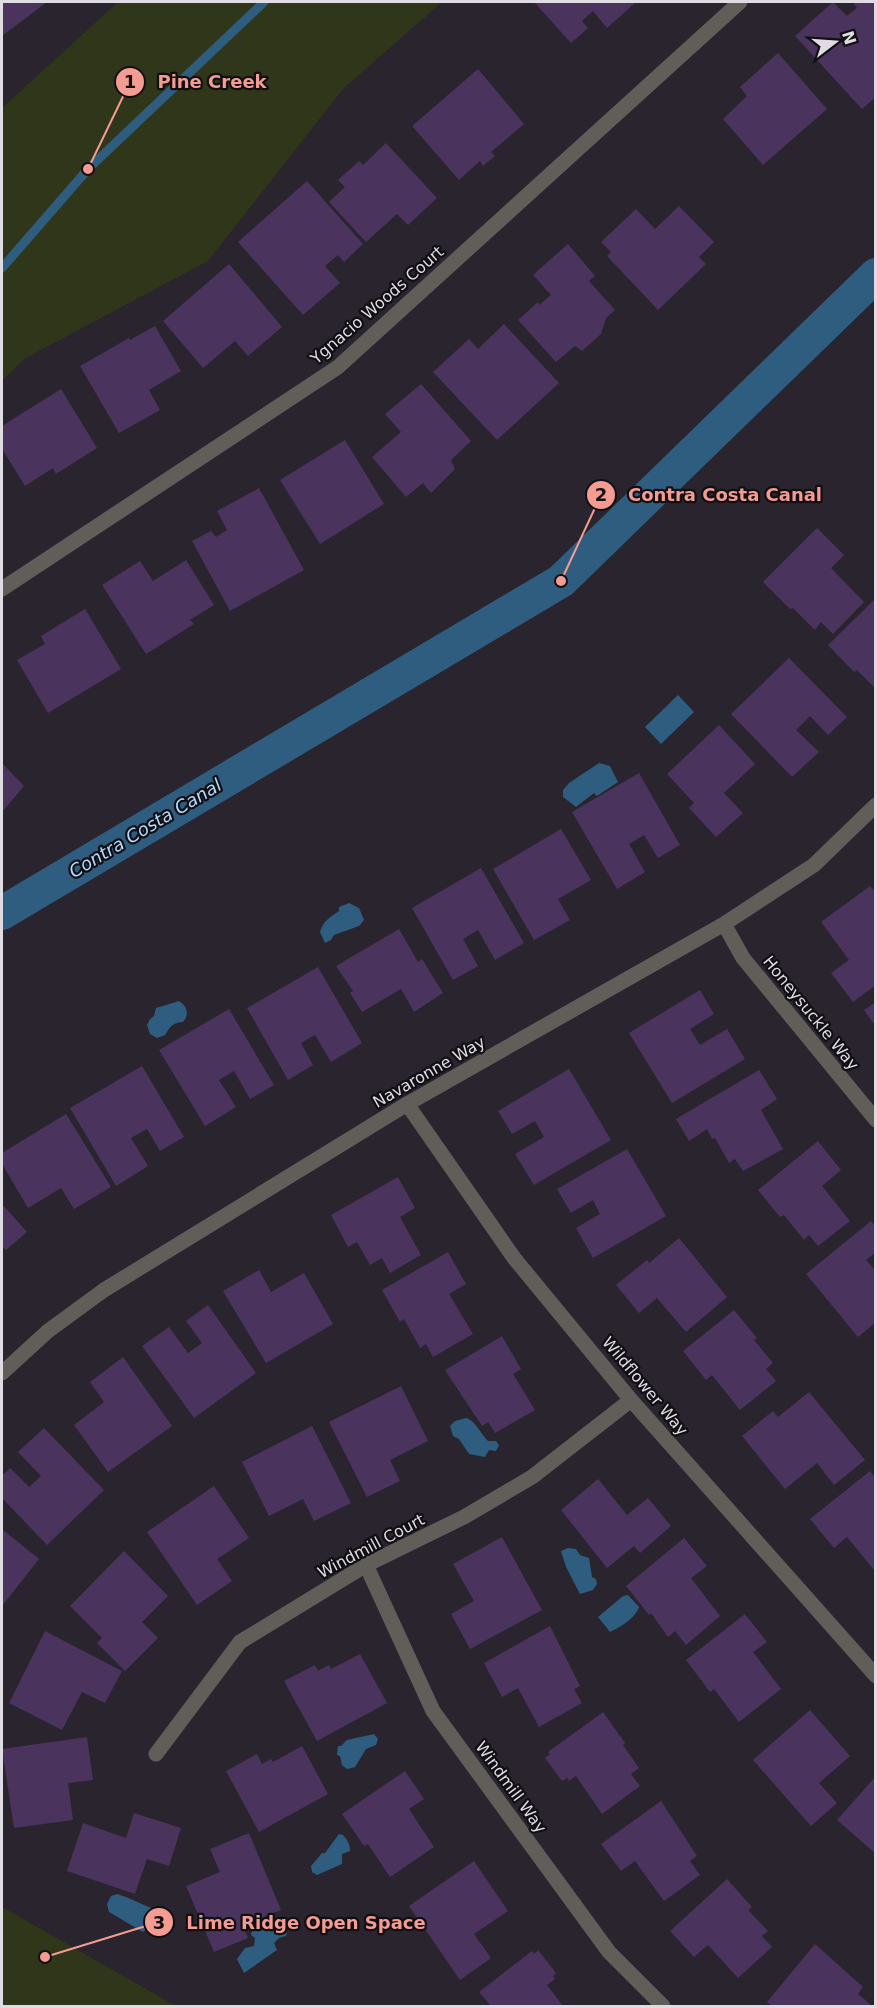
<svg xmlns="http://www.w3.org/2000/svg" width="877" height="2008" font-family="'DejaVu Sans',sans-serif">
<rect width="100%" height="100%" fill="#29242e"/>
<path fill="#303619" d="M118,2H442L343,89L208,261L24,359L2,381V108Z
M2,1907L176,2006H2Z"/>
<path fill="#2e5d7f" d="M678,695L694,712L661,744L645,727Z
M599,763L610,766L618,782L597,796L594,793L576,807L563,797V790L569,783Z
M349,903L359,908L364,920L359,926L334,935L331,940L325,943L320,932C323,921 330,917 339,911V907Z
M179,1001C187,1006 190,1014 183,1022C173,1022 170,1027 165,1035L157,1038L150,1034L147,1025L150,1019L154,1016L156,1008Z
M466,1418C476,1421 480,1433 488,1441H496L499,1445L496,1451L489,1450L485,1457L469,1454L459,1439L453,1436L450,1426L455,1421Z
M568,1548L576,1549L580,1555L589,1558L592,1577L596,1579L597,1584L593,1590L580,1594L566,1567L561,1551Z
M628,1595L639,1607C635,1619 620,1627 610,1632L598,1617L623,1596Z
M374,1734L378,1739L376,1745L366,1749L355,1767L347,1769L342,1765L340,1756L337,1755L338,1746H341L347,1740Z
M339,1834L343,1835C348,1841 350,1844 350,1851L342,1854V1864L317,1875L312,1872L311,1866L322,1853H325Z
M117,1894C131,1898 142,1905 154,1909L152,1916L154,1923L143,1932L109,1912L107,1904L111,1896Z
M275,1924L287,1933L286,1936L279,1938L274,1943L277,1950L244,1973L237,1959L245,1948L254,1946L255,1938L251,1935L252,1930L259,1928L261,1930Z"/>
<g fill="none" stroke-linecap="round" stroke-linejoin="round">
<path stroke="#2e5d7f" stroke-width="9" d="M2,268L88,169L264,2"/>
<path stroke="#2e5d7f" stroke-width="34" d="M2,913L561,581L876,275"/>
</g>
<path fill="#4a345e" d="M2,2H47L2,36Z
M534,2H636L607,28L593,11L582,21L588,28L571,43Z
M833,2L847,16L857,8L854,4L856,2H876V97L862,109L795,36Z
M778,53L827,109L763,165L723,119L747,96L740,87Z
M478,69L524,124L491,152L495,156L483,166L480,161L459,180L412,126Z
M386,143L437,198L408,225L397,214L366,242L329,202L345,187L338,180L359,161L363,165Z
M307,181L363,244L344,262L338,255L325,266L340,283L303,315L238,242Z
M679,206L714,242L699,257L706,264L658,310L607,256L611,252L601,242L636,209L655,229Z
M568,244L595,276L589,281L615,310L606,318L601,334L582,351L575,346L556,362L518,320L538,302L539,305L551,295L533,275Z
M229,264L282,327L248,356L235,341L203,368L163,321Z
M504,324L559,383L497,440L433,372L469,339L478,349Z
M155,326L181,371L149,390L160,410L119,433L80,366L129,338L130,340Z
M421,384L471,441L451,460L455,469L431,493L423,483L406,497L372,457L401,432L385,414Z
M61,389L97,448L56,474L53,468L25,486L2,449V426Z
M345,440L384,504L320,544L280,480Z
M259,488L304,570L230,611L192,541L211,531L216,537L227,530L217,511Z
M817,528L844,555L831,568L864,602L833,634L821,622L815,630L793,608L790,609L763,582Z
M186,560L214,605L190,620L194,624L146,654L102,585L140,561L153,581Z
M876,598V689L857,670L854,672L828,645Z
M85,609L121,669L48,713L17,660L45,644L41,636Z
M789,658L847,717L828,735L810,716L796,730L819,752L792,777L731,714Z
M719,725L755,764L724,793L743,813L716,837L689,808L694,803L667,774Z
M2,763L24,786L2,812Z
M639,773L680,845L658,858L644,835L629,844L645,872L617,889L572,812Z
M561,829L591,880L558,899L570,920L534,940L493,869Z
M481,868L524,943L495,960L478,930L463,939L478,966L453,980L412,908Z
M870,886L876,893V985L853,1002L831,973L849,960L821,922Z
M399,929L418,962L422,959L443,993L414,1012L401,989L362,1012L350,993L353,991L336,966Z
M318,967L362,1043L331,1062L315,1035L301,1043L313,1065L288,1080L247,1008Z
M700,990L714,1014L690,1029L700,1045L727,1029L745,1059L672,1103L629,1033Z
M876,1002V1027L864,1010Z
M229,1009L274,1085L250,1099L234,1071L219,1080L236,1107L205,1126L159,1050Z
M142,1066L184,1137L160,1151L147,1129L131,1138L148,1166L116,1186L70,1108Z
M569,1069L611,1140L534,1185L515,1154L544,1137L535,1121L512,1134L498,1111Z
M759,1070L777,1099L761,1110L783,1149L743,1171L735,1159L729,1163L715,1138L712,1139L707,1129L689,1141L676,1119Z
M66,1114L111,1187L74,1209L61,1188L28,1208L2,1164V1153Z
M818,1141L841,1170L822,1186L850,1221L818,1246L809,1235L804,1240L784,1215L780,1217L758,1190Z
M627,1149L666,1216L593,1258L576,1228L600,1214L593,1200L571,1213L557,1189Z
M398,1177L415,1208L400,1217L421,1255L390,1273L382,1258L370,1265L357,1242L348,1247L331,1215Z
M2,1204L27,1232L6,1250L2,1246Z
M871,1221L876,1227V1252L866,1260L876,1271V1322L858,1337L806,1274Z
M679,1238L727,1297L686,1332L657,1298L639,1313L616,1285L647,1260L649,1263Z
M448,1252L466,1284L449,1294L473,1334L433,1357L426,1344L420,1348L404,1319L400,1322L382,1290Z
M259,1270L271,1292L304,1273L333,1324L266,1363L223,1291Z
M208,1305L256,1373L194,1418L142,1346L169,1327L188,1353L202,1343L186,1321Z
M734,1310L757,1338L754,1340L773,1363L766,1369L776,1381L740,1410L712,1375L706,1380L683,1351Z
M502,1336L521,1369L513,1374L535,1410L495,1433L488,1422L482,1426L445,1370Z
M123,1357L172,1426L108,1472L74,1425L104,1402L90,1382Z
M401,1386L428,1441L390,1460L400,1481L367,1497L329,1422Z
M809,1392L865,1460L834,1485L817,1463L785,1489L742,1436L773,1411L778,1417Z
M312,1426L351,1503L314,1521L303,1499L269,1516L242,1462Z
M44,1428L104,1490L47,1545L2,1498V1476L10,1468L29,1487L41,1476L18,1452Z
M870,1471L876,1479V1569L874,1570L847,1537L834,1548L810,1519Z
M598,1479L627,1515L648,1498L671,1526L640,1553L634,1546L607,1568L561,1510Z
M214,1486L249,1538L217,1559L232,1581L197,1605L147,1532Z
M2,1529L39,1559L2,1606Z
M502,1537L542,1610L470,1649L451,1614L474,1601L453,1564Z
M684,1538L707,1566L691,1578L720,1616L686,1645L675,1631L668,1637L651,1613L649,1615L626,1586Z
M124,1551L168,1596L142,1622L158,1638L125,1671L97,1643L102,1638L70,1606Z
M745,1614L767,1642L753,1652L781,1689L739,1722L714,1689L710,1692L686,1660Z
M550,1626L580,1686L574,1689L582,1703L539,1727L518,1688L502,1697L484,1663Z
M45,1631L122,1671L105,1703L82,1692L62,1730L9,1703Z
M360,1654L387,1703L317,1741L284,1681L315,1665L318,1671L329,1665L331,1669Z
M810,1710L850,1756L819,1783L837,1803L811,1826L753,1760Z
M603,1712L625,1743L623,1745L639,1768L631,1774L640,1786L602,1814L576,1776L569,1781L567,1778L562,1781L545,1758L550,1754L548,1752Z
M87,1737L93,1780L68,1783L73,1820L14,1828L2,1749Z
M302,1746L328,1794L259,1832L226,1771L257,1754L262,1764L271,1759L273,1762Z
M405,1771L424,1799L409,1809L434,1847L390,1877L368,1844L364,1846L342,1814Z
M876,1776V1854L837,1820Z
M661,1801L697,1856L690,1861L700,1875L664,1901L635,1861L621,1871L601,1844Z
M134,1813L181,1828L169,1866L147,1859L135,1894L67,1871L83,1823L126,1838Z
M249,1833L281,1910L243,1926L248,1938L214,1952L186,1886L220,1872L210,1849Z
M474,1861L508,1911L474,1934L491,1958L460,1980L409,1906Z
M727,1879L752,1907L748,1910L768,1931L762,1936L772,1947L738,1978L708,1945L694,1957L670,1931Z
M815,1944L863,1987L858,1994L870,2004L868,2006H772L767,2002Z
M538,1950L556,1973L553,1976L555,1979L547,1985L563,2006H491L479,1992L532,1951L534,1954Z"/>
<g fill="none" stroke-linecap="round" stroke-linejoin="round">
<path stroke="#615d59" stroke-width="15" d="M2,589L338,367L740,2
M724,924L743,958L876,1120
M407,1104L514,1258L631,1400L876,1676
M2,1373L48,1331L104,1290L407,1104L724,924L814,865L876,805
M366,1565L433,1711L609,1952L663,2006
M156,1754L240,1642L366,1565L464,1517L532,1477L631,1400"/>
</g>
<g text-anchor="middle" dominant-baseline="central" stroke-width="4.5" stroke-linejoin="round" paint-order="stroke">
<g font-size="16" fill="#dfdce3" stroke="#110f13">
<text transform="translate(377 305) rotate(-41)">Ygnacio Woods Court</text>
<text transform="translate(811 1013) rotate(51)">Honeysuckle Way</text>
<text transform="translate(429 1072) rotate(-30)">Navaronne Way</text>
<text transform="translate(645 1386) rotate(50)">Wildflower Way</text>
<text transform="translate(371 1546) rotate(-28)">Windmill Court</text>
<text transform="translate(511 1787) rotate(54)">Windmill Way</text>
</g>
<g font-size="18" font-style="italic" fill="#b2dbfd" stroke="#110f13">
<text transform="translate(145 828) rotate(-31)">Contra Costa Canal</text>
</g>
</g>
<path fill="none" stroke="#f59c92" stroke-width="2" d="M88 169L130 82M561 581L601 495M45 1957L159 1922"/>
<g fill="#f59c92" stroke="#110f13" stroke-width="2">
<circle cx="88" cy="169" r="6"/>
<circle cx="561" cy="581" r="6"/>
<circle cx="45" cy="1957" r="6"/>
<circle cx="130" cy="82" r="15"/>
<circle cx="601" cy="495" r="15"/>
<circle cx="159" cy="1922" r="15"/>
</g>
<g font-size="18" text-anchor="middle" font-weight="bold" fill="#111">
<text x="130" y="88">1</text>
<text x="601" y="501">2</text>
<text x="159" y="1929">3</text>
</g>
<g font-size="18" text-anchor="middle" font-weight="bold" fill="#f59c92" stroke="#110f13" stroke-width="4.5" stroke-linejoin="round" paint-order="stroke">
<text x="212" y="88">Pine Creek</text>
<text x="725" y="501">Contra Costa Canal</text>
<text x="306" y="1929">Lime Ridge Open Space</text>
</g>
<rect width="877" height="2008" fill="none" stroke="#dfdce3" stroke-width="6"/>
<g transform="translate(835 42) rotate(73)" stroke="#110f13" stroke-width="4.5" paint-order="stroke">
<path d="M0-4.5L10 22L0 15L-10 22Z" fill="#dfdce3"/>
<text y="-9" font-size="16" font-weight="bold" text-anchor="middle" fill="#dfdce3">N</text>
</g>
</svg>
